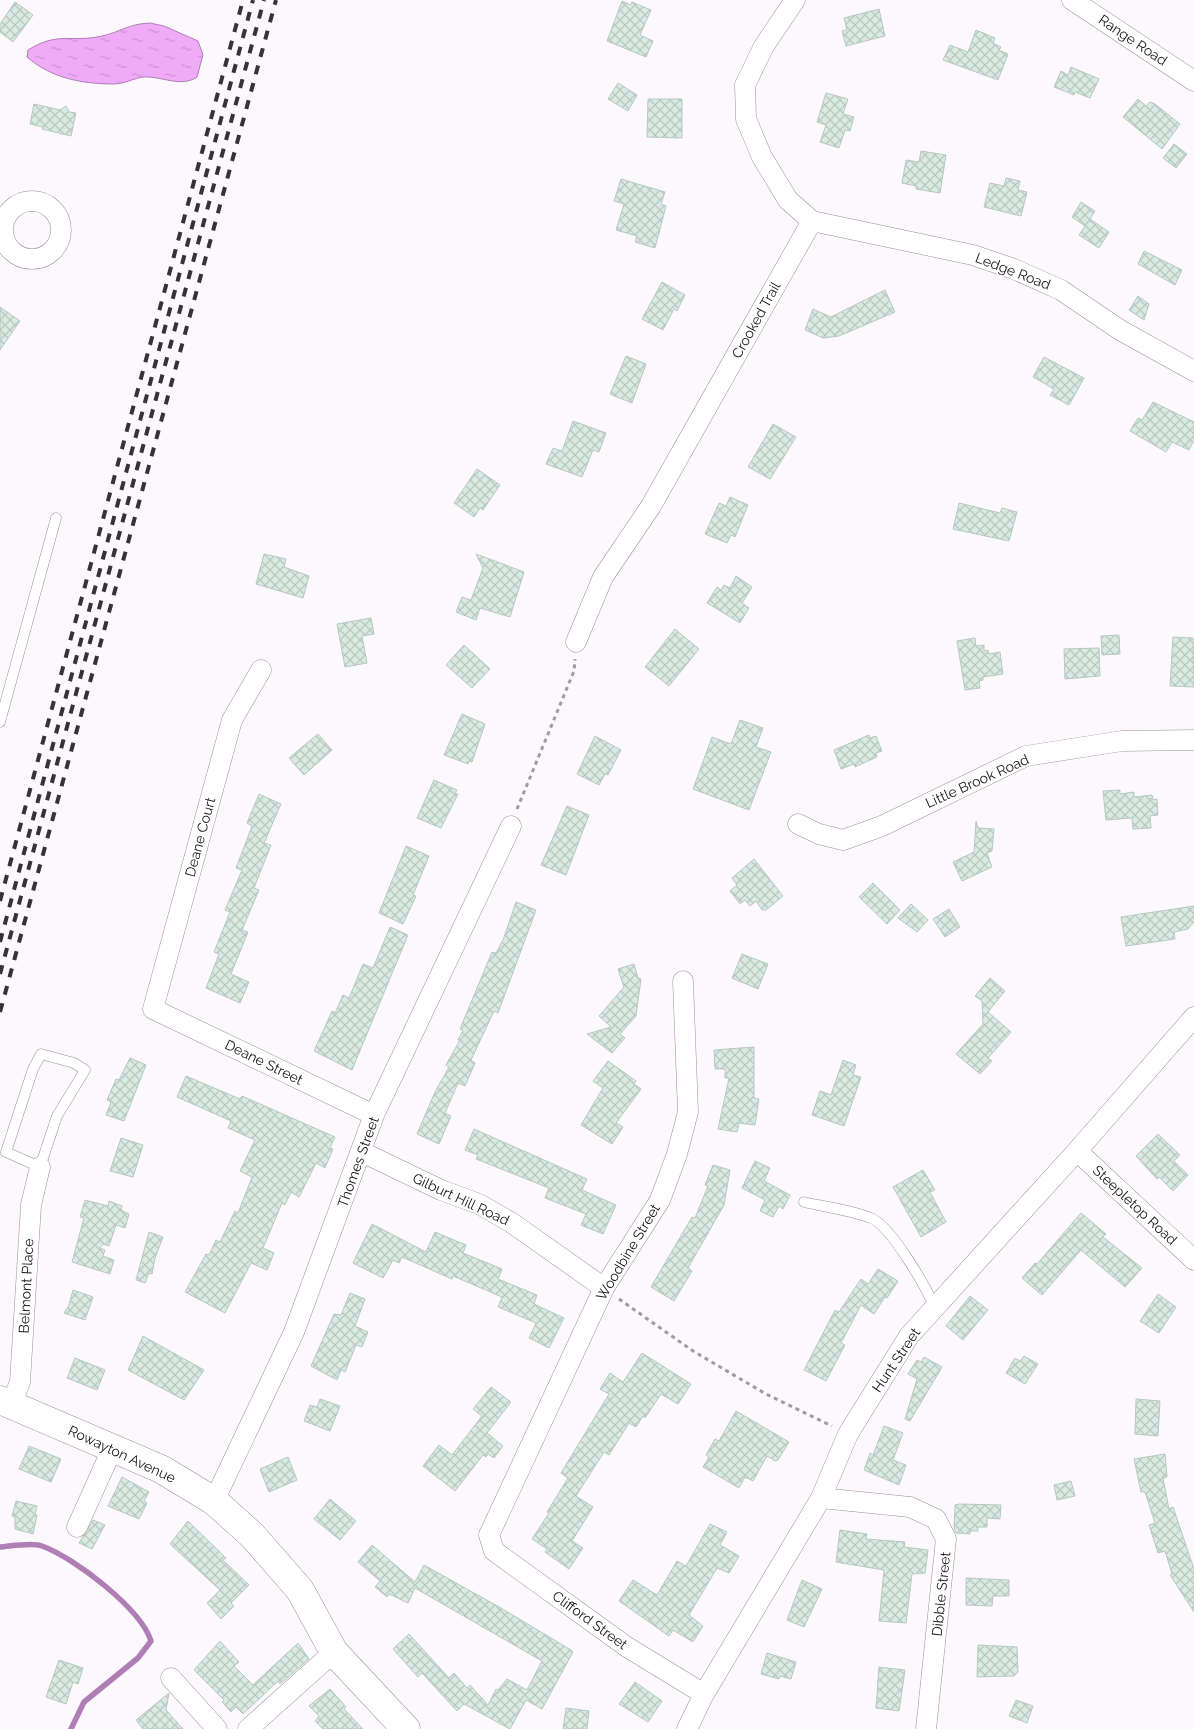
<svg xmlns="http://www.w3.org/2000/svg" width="1194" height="1729" font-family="Raleway,sans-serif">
<defs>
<pattern id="water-ripples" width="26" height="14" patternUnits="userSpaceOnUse" patternTransform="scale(1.25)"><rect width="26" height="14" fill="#efabf7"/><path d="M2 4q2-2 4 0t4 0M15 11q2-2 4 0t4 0" fill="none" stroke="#cc92d3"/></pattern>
<pattern id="building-cross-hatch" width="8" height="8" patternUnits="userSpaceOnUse" patternTransform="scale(1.25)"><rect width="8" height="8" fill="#d8eae1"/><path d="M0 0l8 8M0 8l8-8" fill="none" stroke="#b9c8c0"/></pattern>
</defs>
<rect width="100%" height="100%" fill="#fdf8fd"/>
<path fill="url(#water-ripples)" stroke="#af7eb5" d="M150,23L164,26L198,41L203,55L197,77C181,88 162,76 144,77C134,78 124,84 114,84C82,84 51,78 27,57L28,50C58,31 72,43 102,36C121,32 127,24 150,23Z"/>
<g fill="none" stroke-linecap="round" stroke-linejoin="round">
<path stroke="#af7eb5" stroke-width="5.5" d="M0,1547C12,1546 32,1542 42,1546C75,1558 141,1609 151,1641L138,1658L84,1702L71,1729"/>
</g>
<path fill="url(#building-cross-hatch)" stroke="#b7c8c0" d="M622,1L631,5L632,2L651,10L640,35L653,41L646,57L607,41Z
M15,2L33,15L13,42L0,32V24Z
M879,9L885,36L846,46L842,31L847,30L844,18Z
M976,30L995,38L993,43L1001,47L999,50L1008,54L998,80L943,60L950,45L968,52Z
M1071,67L1099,79L1090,98L1075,92L1074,95L1054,87L1061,71L1068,75Z
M618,83L637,95L628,111L608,99Z
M826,93L848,99L843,114L854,117L850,131L845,130L839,148L820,142L826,125L817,122Z
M648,99H682V138L647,137Z
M1138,99L1146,106L1150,102L1155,104L1180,124L1162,149L1123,117Z
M34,104L60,110L66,106L69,112L76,113L71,136L42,129L43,127L30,124Z
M1174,144L1187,154L1176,168L1163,158Z
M921,151L946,155L940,193L916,189V186L902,183L906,160L919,162Z
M1006,178L1020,181L1018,190L1027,192L1021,216L984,207L990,183L1004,186Z
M621,179L665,192L661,204L666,206L655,248L635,242L637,236L616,230L624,204L614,201Z
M1081,202L1095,211L1090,219L1109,232L1099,248L1079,235L1085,226L1072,217Z
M1144,251L1182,270L1175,285L1138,264Z
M662,282L685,295L677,311L674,309L663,330L642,319Z
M885,290L895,312L839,336L823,338L805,330L813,309L831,317Z
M1138,296L1149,304L1144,320L1129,310Z
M0,307L20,321L0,350Z
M626,356L646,364L632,403L610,394Z
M1044,357L1084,378L1069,405L1050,395L1054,389L1033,377Z
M1153,402L1194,422V440L1189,450L1172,442L1166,452L1130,431L1138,418L1142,420Z
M573,421L606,433L599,452L593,450L582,477L546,464L553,448L562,451Z
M773,424L796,437L770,479L748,467Z
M477,469L500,485L483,510L480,508L474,517L454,503Z
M730,497L748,505L735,537L731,535L727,543L705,534L719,503L726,506Z
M959,503L1000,513L1002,508L1017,512L1009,541L953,529Z
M264,554L286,559L284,567L309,576L303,598L256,584Z
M476,554L524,572L510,617L480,608L476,620L456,612L462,597L471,600L483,568Z
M736,576L752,587L742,603L749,608L740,623L707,603L717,587L721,590L724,585L730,588Z
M371,618L374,634L362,636L367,663L345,667L337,624Z
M675,629L699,649L669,686L645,667Z
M1119,635L1120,654L1102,655L1101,636Z
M1173,637L1193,638L1194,687L1170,686Z
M975,638L976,646L984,645V651L988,650L989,654L1000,652L1003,674L983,677V680L979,681L980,688L965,690L957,641Z
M464,645L490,669L472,688L446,665Z
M1099,648L1100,676L1065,679L1064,649Z
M462,714L485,724L472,762L469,761L468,764L444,755Z
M740,720L763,728L756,747L771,752L749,810L693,789L712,737L731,744Z
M318,734L332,750L304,775L289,758Z
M869,735L870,738L876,736L882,751L876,753L877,757L855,767L854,764L841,769L834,750Z
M595,736L621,750L608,775L605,774L599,785L577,774Z
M434,780L457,790L455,793L458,794L441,828L417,818Z
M1120,790V794L1134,792V797L1152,795L1153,800L1157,799L1158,815L1150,816L1151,828L1133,829L1132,818L1106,820L1103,791Z
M259,794L281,804L264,843L271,845L254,888L259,890L242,930L248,932L231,974L249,982L240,1003L206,988L219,954L214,952L230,912L225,910L242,870L236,868L252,826L247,823Z
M567,806L589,815L566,875L541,865Z
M976,821L978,828L994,829L992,851L987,853L992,867L962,881L953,862L974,852Z
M406,846L429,856L413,895L416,896L403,924L379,913Z
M754,859L783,896L766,910H762L756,901L750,906L745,900L740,904L730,891L737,885L732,878Z
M873,883L900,910L887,924L859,897Z
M516,902L536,910L498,1013L494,1011L471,1060L475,1063L465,1086L458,1083L445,1113L451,1116L439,1144L417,1134L435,1092L449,1067L446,1065L460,1040H458L463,1030L460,1029L492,952L496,953L503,940Z
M911,904L928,920L917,932L898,918Z
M1194,906V922L1188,929L1174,932L1175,939L1126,946L1121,917Z
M949,909L960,927L945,937L933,919Z
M390,927L408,935L352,1070L314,1051L332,1011L335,1013L343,995L349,998L363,964L373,968Z
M742,954L768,964L758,989L732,978Z
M634,964L638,978L641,979L636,1016L620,1034L625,1038L612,1053L587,1034L611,1027L599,1016L624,987L618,969Z
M990,978L1005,991L988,1012L1011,1032L988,1058L992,1061L980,1074L956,1054L983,1024L982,1001L975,996Z
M754,1047V1098L759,1099L755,1125L739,1123L737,1132L718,1129L729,1078H725V1069H715L714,1050Z
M130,1058L146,1065L124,1121L106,1115L111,1102L107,1100L116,1079L119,1080Z
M843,1060L856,1065L853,1075L861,1077L844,1126L812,1115L820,1091L831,1095Z
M608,1061L636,1081L634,1084L641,1089L616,1123L623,1127L612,1144L581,1125L603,1088L593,1081Z
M186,1076L240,1099L242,1096L335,1137L330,1148L333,1149L325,1168L316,1163L299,1197L291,1192L285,1205L282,1203L263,1248L274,1253L267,1270L251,1263L225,1313L185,1292L206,1254L209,1255L216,1240L220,1242L235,1211L238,1213L252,1177L240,1171L255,1140L228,1128L231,1121L177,1097Z
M474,1129L587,1179L582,1190L616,1205L603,1234L581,1225L586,1214L545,1198L549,1188L476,1159L478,1155L465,1150Z
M1158,1134L1180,1155L1174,1161L1188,1175L1173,1191L1159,1177L1157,1179L1136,1156Z
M121,1138L143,1145L133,1177L110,1171Z
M755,1161L770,1168L764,1181L790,1195L783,1209L779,1206L773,1217L760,1211L765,1200L742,1188Z
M713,1165L730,1170L724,1205L688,1268L692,1271L674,1301L651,1287L692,1217L695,1218L708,1186L705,1185Z
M923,1170L935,1190L930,1192L946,1222L921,1237L893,1187Z
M85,1200L108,1206L109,1201L122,1206L121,1210L129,1214L125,1228L116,1225L109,1246L103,1244L100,1248L105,1250L103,1256L114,1260L110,1274L72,1262L84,1218L80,1217Z
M1081,1213L1106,1234L1103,1237L1142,1268L1125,1287L1081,1250L1042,1295L1022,1278L1035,1263L1037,1264Z
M372,1224L426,1252L435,1232L466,1245L463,1253L502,1269L498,1279L537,1295L534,1304L564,1318L549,1348L529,1338L536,1323L498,1307L502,1297L453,1276L452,1279L402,1257L399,1263L393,1260L383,1278L353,1263Z
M149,1232L163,1237L155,1258L152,1274L149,1273L145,1283L136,1280Z
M878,1269L898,1281L887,1298L885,1297L874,1314L861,1305L841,1343L845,1345L826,1381L804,1370L835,1310L839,1312L861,1279L868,1284Z
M73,1290L93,1297L85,1320L64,1313L69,1305Z
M350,1293L365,1299L355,1326L368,1332L362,1347L356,1345L345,1372L341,1370L337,1380L311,1366L334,1314L341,1315Z
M1158,1294L1176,1307L1159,1333L1140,1321Z
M970,1296L988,1310L963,1340L946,1326Z
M143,1336L204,1370L184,1400L128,1370Z
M642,1353L691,1384L678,1404L661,1394L645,1418L643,1416L636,1427L629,1423L609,1455L604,1452L576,1496L593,1507L572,1541L583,1548L569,1569L545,1552L547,1549L532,1539L549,1513L547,1512L568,1478L561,1473L609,1394L600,1389L610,1373L623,1382Z
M1024,1356L1038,1364L1025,1384L1006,1373L1015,1358L1020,1361Z
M924,1357L942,1367L910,1421L905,1419L917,1379L908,1374L917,1360L921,1362Z
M75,1358L105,1370L97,1390L67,1378Z
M491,1387L511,1402L487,1433L503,1446L494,1458L488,1454L486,1457L483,1455L455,1491L423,1466L439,1445L452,1455L482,1416L473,1409Z
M320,1399L340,1406L330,1431L304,1421L310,1405L317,1407Z
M1136,1399L1160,1401L1158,1436L1135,1434Z
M736,1411L789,1442L778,1460L775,1461L767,1456L753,1481L745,1477L739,1488L703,1467L709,1457L706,1455L715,1439L719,1441Z
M884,1426L903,1433L893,1460L906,1465L899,1485L864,1470L870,1453L873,1455Z
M29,1446L61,1459L51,1482L19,1469Z
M1165,1454L1167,1477L1163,1478L1169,1509L1173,1507L1194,1569V1612L1170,1575L1172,1574L1165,1551L1158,1553L1149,1525L1155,1523L1145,1492H1141L1134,1459Z
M288,1457L297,1480L269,1492L260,1469Z
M122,1477L149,1492L144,1501L147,1503L139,1519L108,1506Z
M1071,1481L1075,1496L1057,1500L1054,1485Z
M330,1499L356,1521L340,1540L314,1519Z
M16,1501L37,1506L35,1515H37L33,1534L15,1529V1517L12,1516Z
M959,1504L1001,1505L1000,1519L987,1518V1527H978V1531H970V1534L956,1533L954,1529L955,1505Z
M93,1520L105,1525L92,1549L79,1543Z
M188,1521L226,1558L223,1560L225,1562L249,1585L231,1603L234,1606L221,1619L207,1603L220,1590L170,1544Z
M710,1524L727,1532L720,1545L739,1556L729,1573L717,1568L689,1615L703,1626L693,1642L673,1630L669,1636L619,1601L633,1580L657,1595L677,1561L686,1566Z
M840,1530L867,1534L866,1539L905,1542L904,1547L928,1550L925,1573L912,1574L906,1623L879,1621L884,1570L836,1562Z
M372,1545L415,1582L424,1565L501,1608L571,1650L573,1652L542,1709L526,1700L510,1729L464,1704L457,1711L422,1673L418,1677L393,1649L409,1634L449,1678L454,1673L467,1688L470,1685L488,1705L496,1689L498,1690L507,1679L527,1690L542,1661L415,1588L408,1603L389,1594L387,1597L375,1587L380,1581L358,1562Z
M966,1578L1009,1580V1596H993L992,1606L966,1605Z
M802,1580L822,1589L804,1627L787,1620Z
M220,1641L239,1662L234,1666L253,1685L298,1643L309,1659L280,1684L278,1681L243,1714L236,1707L231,1712L222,1702L224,1700L194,1670Z
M978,1645L1017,1647L1018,1672L1014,1676L977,1677Z
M767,1653L796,1662L791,1679L780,1676L779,1679L761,1674Z
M59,1660L83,1668L78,1684L73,1682L66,1704L46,1697Z
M879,1667L905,1670L899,1711L876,1708Z
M635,1682L662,1701L648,1722L619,1704Z
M330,1689L346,1707L344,1709L363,1729H323L315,1721L319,1716L309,1706Z
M169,1693L166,1710L183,1729H143L136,1720Z
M1016,1700L1033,1706L1027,1723L1009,1716Z
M566,1708L589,1711L587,1729H563Z"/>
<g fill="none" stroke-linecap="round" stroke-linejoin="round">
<defs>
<path id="lane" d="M0,722L56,518
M41,1054L74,1063L85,1070L57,1116L40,1167L6,1152L33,1069Z
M804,1202C825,1207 851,1210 871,1218C891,1226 926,1287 935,1308"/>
<path id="street" d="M1072,0L1194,81
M3 230a29 29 0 1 1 58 0a29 29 0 1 1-58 0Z
M812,221L973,255L1014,269L1061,290L1120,330L1194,371
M576,642L603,577L651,506L812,221L788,200L762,157L746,119L745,85L764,46L795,0
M261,670L232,720L153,1009L374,1115
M798,824L819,834L843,840L882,826L1026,756L1122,741L1194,740
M683,981L688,1112L677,1154L660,1200L604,1288L489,1535L494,1551L627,1647L704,1694
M1077,1151L1194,1260
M362,1152L441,1190L479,1204L512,1223L604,1288
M11,1405L20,1382L31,1205L40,1167
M821,1498L910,1507L936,1519L946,1539L926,1729
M214,1501L294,1332L374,1115L511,826
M77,1527L113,1447
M171,1678L217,1729
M248,1729L334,1652
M687,1729L704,1694L821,1498L848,1434L909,1336L1077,1151L1194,1017"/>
<path id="secondary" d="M0,1400L161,1469L214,1501L252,1535L300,1590L334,1652L406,1729"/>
</defs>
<use href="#lane" stroke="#9b909c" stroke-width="11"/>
<use href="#street" stroke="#9b909c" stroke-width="21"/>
<use href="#secondary" stroke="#9b909c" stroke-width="29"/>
<path stroke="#a09ba0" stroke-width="3" stroke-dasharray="4 4" stroke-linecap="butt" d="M517,809L574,671L575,659
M619,1299L693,1351L766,1394L832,1426"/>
<use href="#lane" stroke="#fff" stroke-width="10"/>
<use href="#street" stroke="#fff" stroke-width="20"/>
<use href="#secondary" stroke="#fff" stroke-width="28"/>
<path stroke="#363237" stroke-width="4" stroke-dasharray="9 9" stroke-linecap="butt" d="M0,901L243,0
M0,942L253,0
M0,974L264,0
M0,1012L276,0"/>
</g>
<g text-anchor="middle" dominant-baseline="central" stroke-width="4" stroke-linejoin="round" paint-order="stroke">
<g font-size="14" fill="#19151a" stroke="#fff">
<text transform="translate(1133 40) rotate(34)">Range Road</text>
<text transform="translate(1013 271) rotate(21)">Ledge Road</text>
<text transform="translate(756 320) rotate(-61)">Crooked Trail</text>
<text transform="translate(977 781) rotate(-24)">Little Brook Road</text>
<text transform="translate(200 837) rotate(-75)">Deane Court</text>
<text transform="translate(264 1062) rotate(26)">Deane Street</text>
<text transform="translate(358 1162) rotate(-70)">Thomes Street</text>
<text transform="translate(461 1199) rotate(25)">Gilburt Hill Road</text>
<text transform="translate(1135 1205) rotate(43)">Steepletop Road</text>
<text transform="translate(628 1252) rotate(-59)">Woodbine Street</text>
<text transform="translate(26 1286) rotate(-87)">Belmont Place</text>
<text transform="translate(896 1360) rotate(-56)">Hunt Street</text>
<text transform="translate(122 1454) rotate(25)">Rowayton Avenue</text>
<text transform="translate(941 1594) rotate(-84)">Dibble Street</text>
<text transform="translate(590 1620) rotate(36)">Clifford Street</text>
</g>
</g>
</svg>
